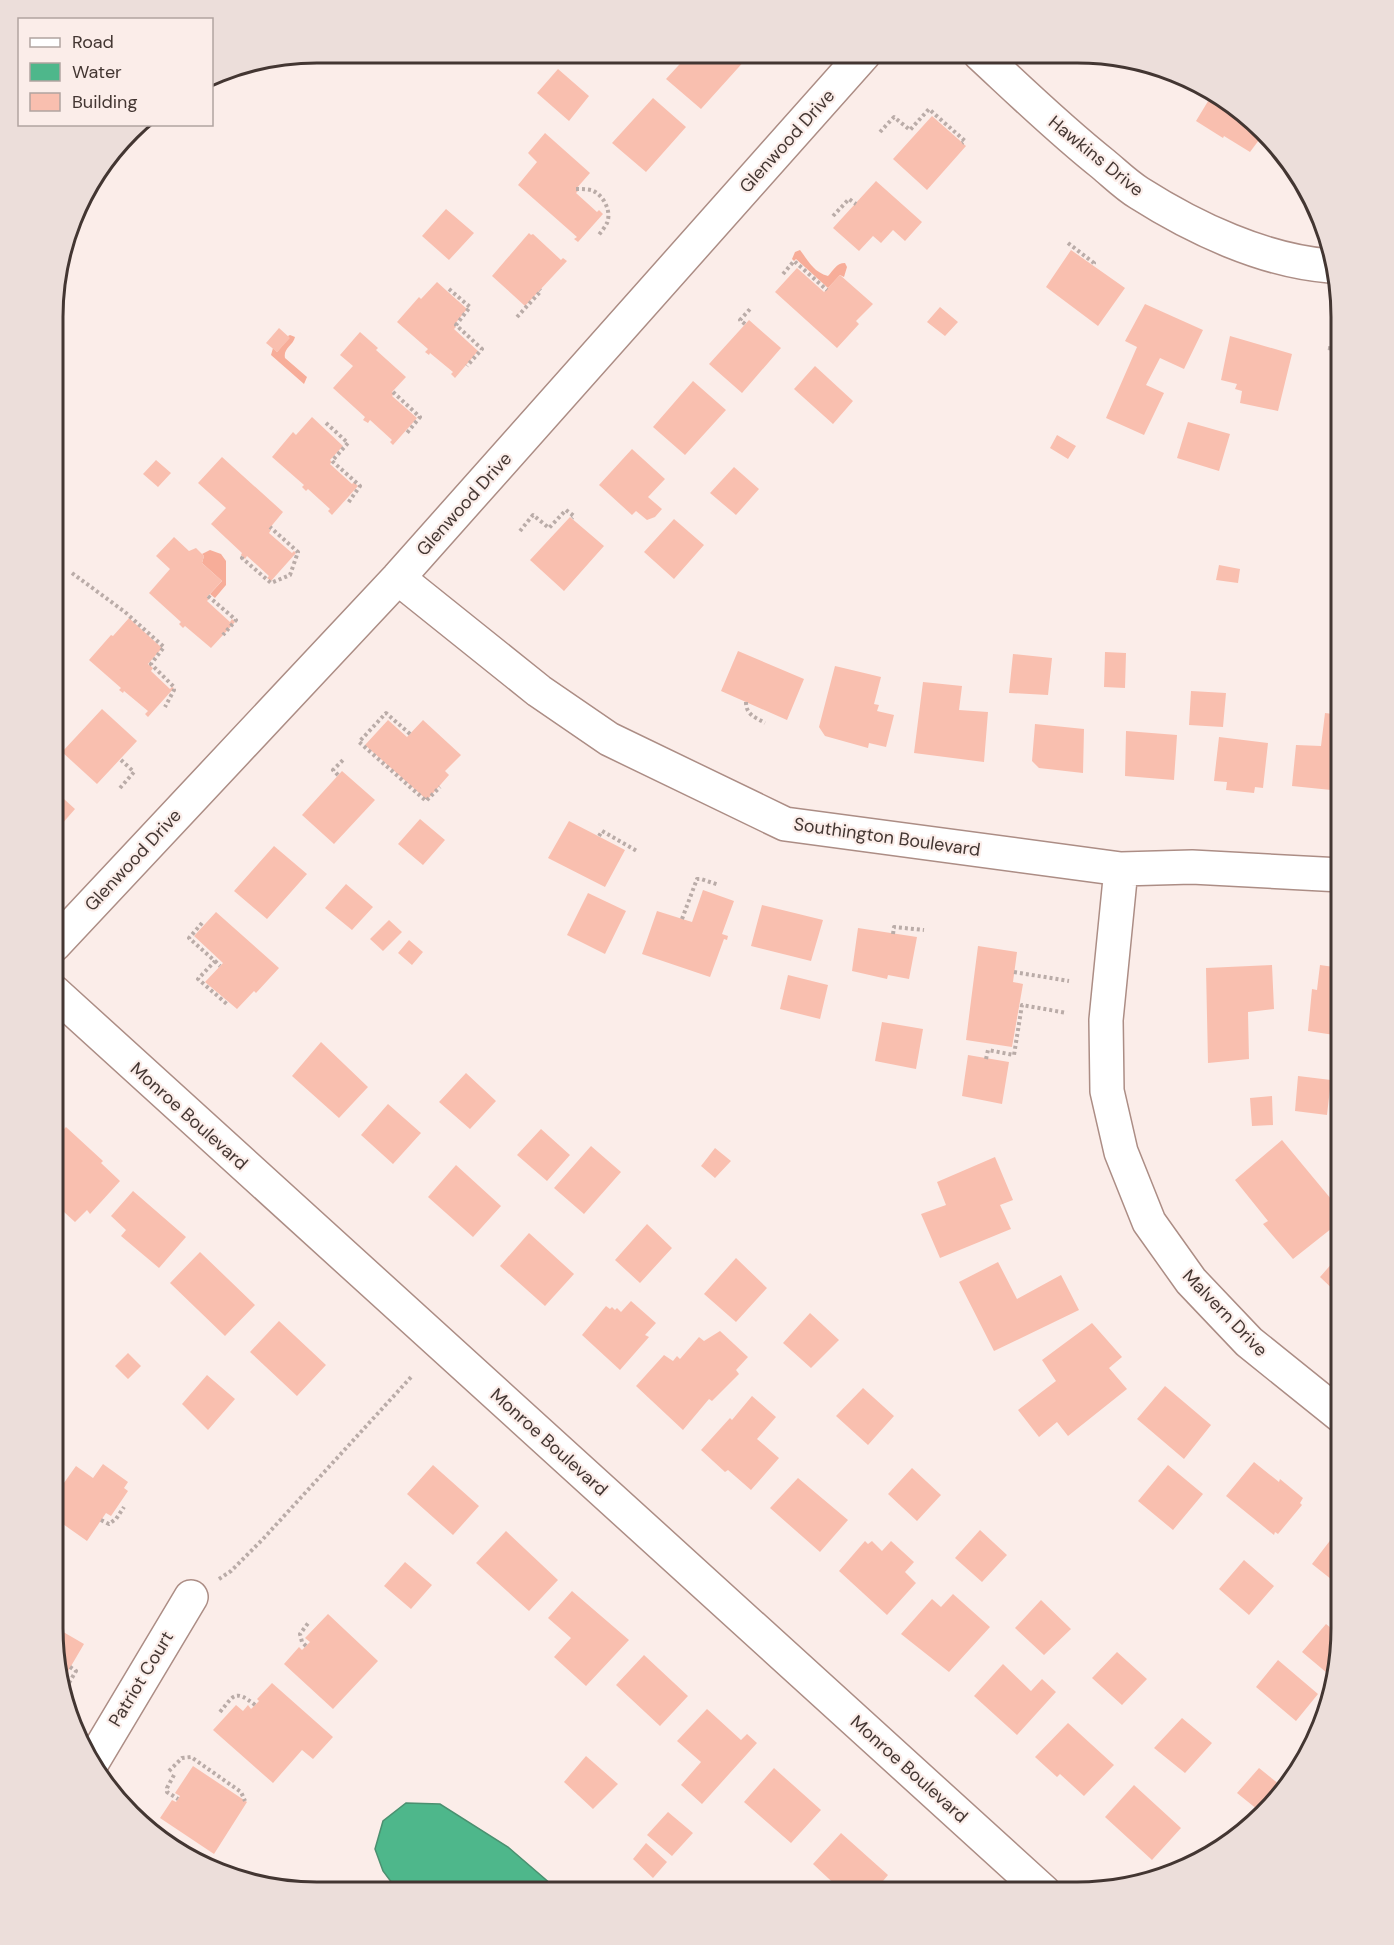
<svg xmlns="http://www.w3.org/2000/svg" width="1394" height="1945" font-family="'DM Sans',sans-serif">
<rect width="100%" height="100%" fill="#fbede9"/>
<path fill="#f7ad99" d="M800,250C808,260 813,272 828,276C833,271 836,263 845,263L847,267L844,277L840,275L828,288L796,259L794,261L792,259L795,252Z
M290,335L295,337C293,346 283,348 285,358L307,377L304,384L271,355L273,348L277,352L289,338L288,336Z
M210,550L221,554L226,561V585L215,598L210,594L222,581L202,563L204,556L202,554Z"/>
<path fill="#4eb78b" stroke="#4b9070" stroke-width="1.5" d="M406,1803L440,1804L508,1847L559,1891H398L383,1871L375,1849L383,1821Z"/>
<path fill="#f9bfaf" d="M689,54H742L747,58L701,109L666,79Z
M558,69L589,96L569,121L537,93Z
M1213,93L1238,107L1262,136L1250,152L1224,136L1223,138L1196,121Z
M653,98L686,127L646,172L612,143Z
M932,116L966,146L927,190L893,159Z
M545,133L590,173L576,189L578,191L576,193L597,212L599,210L603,214L578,242L574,239L577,237L518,185L537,162L528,153Z
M876,181L922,222L905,241L893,230L881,243L873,236L859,251L833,228Z
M446,209L474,233L449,260L422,236Z
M529,233L531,235L533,234L561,260L563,258L567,261L525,306L492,276Z
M1071,250L1125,288L1098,326L1046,287Z
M797,268L824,292L840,275L873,304L856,321L859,324L837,348L775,292Z
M437,282L467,309L454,325L456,327L454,329L478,351L455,378L451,374L453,372L430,353L429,355L425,352L428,349L397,322L419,297L421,299Z
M1145,304L1203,330L1184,369L1160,358L1146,385L1164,393L1144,435L1106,418L1137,347L1125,341Z
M940,307L958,322L945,336L927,322Z
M749,320L781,348L742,393L709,364Z
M279,328L290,338L277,352L266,343Z
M360,332L378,348L376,350L406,377L392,392L394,394L392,396L417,418L393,445L390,442L392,440L370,420L368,423L363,420L365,417L333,388L353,366L340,355Z
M1230,336L1292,354L1278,411L1240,403L1242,391L1235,389L1237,384L1221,380Z
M1337,357H1341V400L1335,399Z
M815,366L853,401L833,424L794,389Z
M693,381L726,410L685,455L653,427Z
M312,417L343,446L330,460L332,462L330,464L352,484L354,482L358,486L332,515L328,511L330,509L308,489L306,491L302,487L304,485L272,457L293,432L296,435Z
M1188,422L1230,434L1219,471L1177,458Z
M1057,435L1076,446L1068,459L1050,448Z
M632,449L665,479L648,497L662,509L655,517L647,520L636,511L632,515L599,485Z
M222,457L283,512L269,529L271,530L269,533L292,553L294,551L296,553L271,581L267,578L269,576L247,556L245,559L241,555L242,553L211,524L226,508L198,483Z
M156,460L171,473L158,487L143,474Z
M734,467L759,489L736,515L710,493Z
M1338,508H1341V534H1336Z
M570,517L604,546L564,591L530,560Z
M674,519L704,545L674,579L644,552Z
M174,537L189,551L196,548L204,556L202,563L222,581L207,597L209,599L207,601L230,622L232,619L235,622L211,648L185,626L183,628L179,624L181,622L149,593L170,569L156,556Z
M1219,565L1240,569L1238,583L1216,580Z
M129,618L162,648L148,664L153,668L151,671L170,689L172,687L174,688L148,717L145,714L148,711L124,691L123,693L119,690L121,688L89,660L111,635L113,636Z
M738,651L804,679L787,720L721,691Z
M1105,652L1126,653L1125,688L1104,687Z
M1013,654L1052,658L1048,695L1009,693Z
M835,666L881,677L874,704L879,705L877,711L894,715L886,747L869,743L868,748L825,736L819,727Z
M923,682L962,686L959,710L988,712L984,762L914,753Z
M1191,691L1226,693L1223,727L1189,725Z
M102,709L137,741L97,784L62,752Z
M1325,713L1341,715V791L1292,786L1296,745L1321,746Z
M388,720L407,737L423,720L461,755L445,771L449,775L427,800L365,745Z
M1035,724L1084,729L1083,773L1039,768L1032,761Z
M1126,731L1177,735L1174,780L1125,776Z
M1219,737L1268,743L1263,788L1255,787L1254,793L1226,790L1227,782L1214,781Z
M342,771L375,800L334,844L302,815Z
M54,790L75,809L54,833Z
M420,819L445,840L423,865L398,844Z
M569,821L625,850L605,887L548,858Z
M274,846L307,874L267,919L234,891Z
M346,884L373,907L352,930L325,908Z
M703,890L734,901L722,934L728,936L727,940L724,939L710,977L642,954L657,911L692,922Z
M588,893L626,911L605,954L567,935Z
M762,905L823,920L811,961L751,946Z
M216,912L279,968L256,993L254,991L237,1009L205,982L223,963L194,936Z
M389,920L402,932L383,951L370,939Z
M858,928L917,937L909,979L888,975L887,979L852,971Z
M409,940L423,952L412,965L398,953Z
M978,946L1017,952L1013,982L1023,984L1012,1047L966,1040Z
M1272,965L1274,1009L1248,1012L1249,1059L1208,1063L1206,968Z
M1320,965L1341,968V1036L1308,1031L1312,989L1317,990Z
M788,975L828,985L820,1019L780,1009Z
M882,1022L923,1029L916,1069L875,1061Z
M321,1042L368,1087L339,1118L292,1076Z
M968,1055L1009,1062L1002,1104L962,1096Z
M466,1073L496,1101L470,1129L439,1102Z
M1298,1076L1331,1080L1327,1115L1295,1111Z
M1272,1096L1273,1125L1252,1126L1250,1098Z
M388,1104L421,1133L393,1164L361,1135Z
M66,1127L103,1161L101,1163L120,1181L90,1214L87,1210L75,1222L53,1202V1186L58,1181L53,1176V1141Z
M541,1129L570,1155L547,1181L517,1155Z
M1282,1140L1341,1211V1221L1293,1259L1263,1224L1268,1221L1235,1180Z
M591,1146L621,1172L584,1214L554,1188Z
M715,1148L731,1161L715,1178L701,1166Z
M995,1157L1013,1200L1000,1205L1011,1229L940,1258L921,1214L946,1205L937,1182Z
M456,1165L501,1206L473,1237L428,1197Z
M133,1191L186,1237L159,1268L121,1236L126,1230L111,1216Z
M647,1224L672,1248L640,1283L615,1260Z
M529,1233L574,1274L545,1306L500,1266Z
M200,1252L255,1305L225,1336L170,1283Z
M1341,1253V1297L1320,1277Z
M736,1258L767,1288L736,1322L704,1294Z
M998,1262L1017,1299L1061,1275L1079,1310L994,1351L959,1282Z
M631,1301L656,1323L645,1335L649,1337L620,1370L582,1335L606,1306L610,1309L612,1307L615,1310L617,1308L621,1312Z
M810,1313L839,1340L811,1368L783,1343Z
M279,1321L326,1365L297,1396L250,1352Z
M1092,1323L1122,1357L1109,1368L1127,1389L1068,1436L1057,1422L1039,1437L1018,1410L1056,1381L1042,1360Z
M720,1331L748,1357L736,1370L739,1374L712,1401L709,1399L683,1430L636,1386L664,1355L673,1361L677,1356L680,1359L699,1337L704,1341Z
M128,1353L141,1366L128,1379L115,1366Z
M207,1375L235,1399L208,1430L182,1404Z
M1165,1386L1211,1425L1184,1459L1137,1419Z
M863,1388L894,1416L868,1445L836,1416Z
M752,1396L776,1417L757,1439L779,1458L751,1490L728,1470L725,1472L701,1450L730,1418L732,1420Z
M1254,1462L1279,1482L1280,1479L1303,1498L1300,1503L1302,1505L1278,1534L1275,1532L1274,1535L1226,1496Z
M103,1464L128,1482L124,1488L128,1491L111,1516L106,1513L87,1541L53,1517V1481L61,1487L76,1466L93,1478Z
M433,1465L479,1506L453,1535L407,1494Z
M1168,1465L1203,1494L1173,1530L1138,1501Z
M912,1468L941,1495L917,1521L888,1494Z
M798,1478L848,1520L820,1552L770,1508Z
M1339,1529L1341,1530V1587L1312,1564Z
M980,1530L1007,1555L982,1582L955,1558Z
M506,1531L558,1580L529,1611L476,1563Z
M865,1541L868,1544L872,1541L882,1551L891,1541L914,1562L905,1572L916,1583L887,1615L839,1571Z
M1244,1560L1274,1586L1249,1615L1219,1589Z
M405,1562L432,1585L411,1609L384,1586Z
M572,1591L629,1640L586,1686L554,1657L571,1638L548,1618Z
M953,1594L990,1627L949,1672L901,1634L932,1599L941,1607Z
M1041,1600L1071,1629L1044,1655L1015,1628Z
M328,1614L378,1661L333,1709L284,1664L299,1647L302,1650L310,1642L305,1638Z
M1326,1624L1341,1636V1646L1333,1678L1302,1652Z
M53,1626L84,1644L64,1678L53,1629Z
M1117,1652L1147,1679L1122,1705L1092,1678Z
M644,1655L688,1696L660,1726L616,1685Z
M1278,1660L1318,1694L1296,1721L1256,1687Z
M1003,1664L1031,1691L1042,1679L1056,1692L1017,1735L974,1696Z
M272,1683L333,1737L313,1759L302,1750L273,1783L213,1730L236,1705L243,1711L248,1705L251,1709L259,1701L257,1699Z
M707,1709L741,1740L747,1734L757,1743L702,1804L681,1785L701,1762L677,1741Z
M1182,1718L1212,1743L1185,1773L1154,1748Z
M1068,1723L1114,1765L1084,1796L1060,1774L1057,1777L1035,1757Z
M586,1756L618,1784L593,1809L564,1782Z
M193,1766L247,1802L214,1854L160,1818L172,1800L176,1802L180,1796L175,1793Z
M774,1768L821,1810L791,1843L744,1802Z
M1259,1768L1285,1789L1263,1814L1237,1793Z
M1134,1785L1181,1828L1152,1860L1105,1817Z
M668,1812L693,1833L672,1856L647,1835Z
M841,1833L888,1875L874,1892H843L813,1864Z
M646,1843L667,1862L653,1878L633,1859Z
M1203,1847L1211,1854L1194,1865L1183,1868Z"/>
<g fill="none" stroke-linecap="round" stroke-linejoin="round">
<defs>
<path id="minor" d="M980,54C1021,92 1060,130 1103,164C1115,174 1126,185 1139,193C1194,228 1264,261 1330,266
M398,578L539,691L609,739L785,824L1121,869L1192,867L1341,875
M1121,869L1106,1020L1107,1091L1121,1152L1149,1222L1191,1281L1249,1342L1341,1416
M54,945L398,578L864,54
M54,992L1044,1892
M93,1761L191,1597"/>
</defs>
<use href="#minor" stroke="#ac8d85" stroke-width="36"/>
<path stroke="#baaca8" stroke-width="4" stroke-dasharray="3 3" stroke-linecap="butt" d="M880,132L894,117L910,130L929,109L965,141L962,143
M576,189C581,189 586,189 591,190C603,194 612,211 607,223C605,227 601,232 598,236
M833,216L849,199L856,204
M1068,243L1094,263L1092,265
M783,274L794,261L827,290
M449,289L470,307L456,325L482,349L467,366
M517,317L541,291L540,290
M745,324L740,320L751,308
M1328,348L1341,350
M393,392L420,417L407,433
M326,423L348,443L332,461L360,486L348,503
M520,531L533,515L549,528L566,510L574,516L572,518
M243,557L242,558L271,583L290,575L298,552L270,527
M72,573L125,612L164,647L151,664L174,687V690L165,707
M208,596L236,620L223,635
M746,702C746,715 755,717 765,723
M410,734L386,713L359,742L426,801L440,787
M338,775L333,770L343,760
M120,788L134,772L120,759
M599,836L602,831L637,851
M682,919L697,879H701L719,885
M202,923L189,938L215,961L198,979L228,1005
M893,934L894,927L924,930
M215,961L220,966
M1014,972L1069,981
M986,1059L988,1050L1014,1055L1022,1005L1067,1013
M101,1520L109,1524L116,1519L124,1507
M219,1579L231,1571L263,1539L412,1376
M306,1646L302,1642L300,1634L309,1622
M66,1688L76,1671L70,1667
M220,1712C234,1695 235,1689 255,1705
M169,1771L182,1758L191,1757L241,1792L245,1801
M174,1775L167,1788V1792L178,1799"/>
<use href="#minor" stroke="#fff" stroke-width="33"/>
</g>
<g text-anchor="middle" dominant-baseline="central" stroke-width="4.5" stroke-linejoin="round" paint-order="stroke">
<g font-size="18" fill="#433632" stroke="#fbede9">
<text transform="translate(787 141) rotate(-48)">Glenwood Drive</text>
<text transform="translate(1096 156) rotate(39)">Hawkins Drive</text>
<text transform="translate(464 504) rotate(-48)">Glenwood Drive</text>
<text transform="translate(887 837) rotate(8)">Southington Boulevard</text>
<text transform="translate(133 860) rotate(-47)">Glenwood Drive</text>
<text transform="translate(189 1116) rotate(42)">Monroe Boulevard</text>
<text transform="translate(1225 1313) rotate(46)">Malvern Drive</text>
<text transform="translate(549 1442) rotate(42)">Monroe Boulevard</text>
<text transform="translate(141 1679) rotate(-59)">Patriot Court</text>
<text transform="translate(909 1769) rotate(42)">Monroe Boulevard</text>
</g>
</g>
<path d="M0 0H1394V1945H0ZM317 63H1077A254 254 0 0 1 1331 317V1628A254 254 0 0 1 1077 1882H317A254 254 0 0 1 63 1628V317A254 254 0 0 1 317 63Z" fill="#ecdeda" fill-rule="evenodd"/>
<path fill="none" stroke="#433632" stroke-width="3" d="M317 63H1077A254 254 0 0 1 1331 317V1628A254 254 0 0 1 1077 1882H317A254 254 0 0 1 63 1628V317A254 254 0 0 1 317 63Z"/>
<rect x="18" y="18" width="195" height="108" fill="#fbede9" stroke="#b1a4a0" stroke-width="1.5"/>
<rect x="30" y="38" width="30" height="9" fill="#ffffff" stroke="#b1a4a0" stroke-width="1.5"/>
<text x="72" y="48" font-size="18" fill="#433632">Road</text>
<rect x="30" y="63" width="30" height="18" fill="#4eb78b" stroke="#b1a4a0" stroke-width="1.5"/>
<text x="72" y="78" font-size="18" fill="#433632">Water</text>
<rect x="30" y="93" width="30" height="18" fill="#f9bfaf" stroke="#b1a4a0" stroke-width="1.5"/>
<text x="72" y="108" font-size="18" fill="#433632">Building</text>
</svg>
